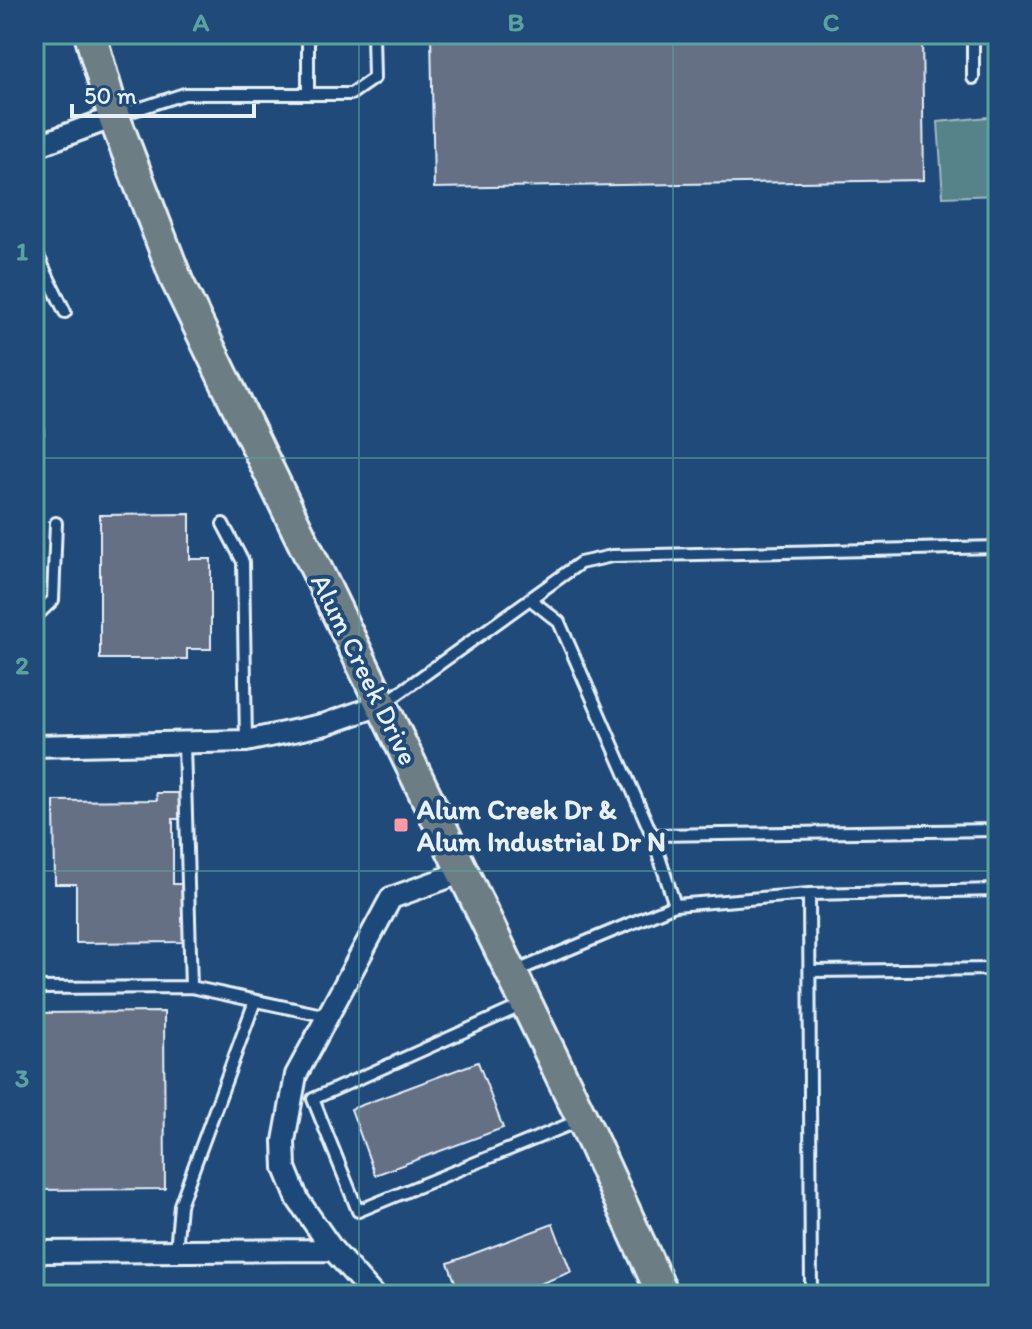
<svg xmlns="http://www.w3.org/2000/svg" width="1032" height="1329" font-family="Itim,sans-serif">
<rect width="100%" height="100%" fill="#1f4a7a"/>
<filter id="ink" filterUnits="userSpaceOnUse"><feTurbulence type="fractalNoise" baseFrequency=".0125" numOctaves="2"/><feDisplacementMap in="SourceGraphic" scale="16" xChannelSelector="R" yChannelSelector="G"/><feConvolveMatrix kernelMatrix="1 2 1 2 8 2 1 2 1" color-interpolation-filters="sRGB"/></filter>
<g filter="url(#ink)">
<path fill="#57828a" stroke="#a0bac1" stroke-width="2" d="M998,116V195L943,197L938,122Z"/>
<path fill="#667085" stroke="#e8f1f8" stroke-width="2" d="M431,34H922L924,180L434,188Z
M34,389H44V435H34Z
M190,514V559H211V649H187V659H100V515Z
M156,793H182L183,819H173V884H183V942L76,943V884H55L54,801L157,800Z
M164,1012L165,1189L34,1190V1013Z
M478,1062L503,1128L375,1175L351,1109Z
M553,1224L571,1272L511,1295H460L448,1263Z"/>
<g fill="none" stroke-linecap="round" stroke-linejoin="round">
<defs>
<path id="lane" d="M308,34V94
M973,78V34
M116,116L184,94H351L374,78L373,34
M34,248L65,312
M223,524L243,562L246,741
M34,618L53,600L56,523
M385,703L580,563L612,556L998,547
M184,745L191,987L327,1016
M652,835L998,830
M809,894L998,890
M675,905L809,894L811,1295
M810,971L998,969
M514,972L675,905L652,835L559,622L530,599
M34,988L191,987
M523,1005L313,1099L358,1211L578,1121
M176,1251L180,1205L255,1001"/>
<path id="street" d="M34,147L114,117
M34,746L246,741L326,724L383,704
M34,1252L333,1250
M373,1295L333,1250L298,1200L285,1168L284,1141L296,1075L391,898L463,872"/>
<path id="primary" d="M90,34L114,117L177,281L588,1131L663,1295"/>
</defs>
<use href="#lane" stroke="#e8f1f8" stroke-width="16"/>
<use href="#street" stroke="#e8f1f8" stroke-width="26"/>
<use href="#primary" stroke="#e8f1f8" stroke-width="36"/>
<use href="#lane" stroke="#1f4a7a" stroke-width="10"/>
<use href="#street" stroke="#1f4a7a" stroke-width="20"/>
<use href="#primary" stroke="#6c7e84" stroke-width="30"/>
</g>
</g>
<path fill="none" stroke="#5ba19e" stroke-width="2" stroke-opacity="0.55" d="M359,34V1295M673,34V1295M34,458H998M34,871H998"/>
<rect fill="#ff9aa2" stroke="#1f4a7a" stroke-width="3" x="393" y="817" width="16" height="16" rx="4"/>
<g text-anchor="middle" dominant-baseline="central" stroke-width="8" stroke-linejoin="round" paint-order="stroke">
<g font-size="28" fill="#e8f1f8" stroke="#1f4a7a">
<text transform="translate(365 669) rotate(64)">Alum Creek Drive</text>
</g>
<g font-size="28" font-weight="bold" fill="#e8f1f8" stroke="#1f4a7a" text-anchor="start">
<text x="417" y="809">Alum Creek Dr &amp;<tspan x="417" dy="32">Alum Industrial Dr N</tspan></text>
</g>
</g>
<rect width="1032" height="1329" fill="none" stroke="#1f4a7a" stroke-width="88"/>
<path d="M72 104v12h182v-12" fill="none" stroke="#e8f1f8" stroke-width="4"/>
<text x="84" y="104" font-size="24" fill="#e8f1f8" stroke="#1f4a7a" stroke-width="6" paint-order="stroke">50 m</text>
<rect x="44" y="44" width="944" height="1241" fill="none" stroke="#5ba19e" stroke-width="3"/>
<g font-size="26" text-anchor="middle" font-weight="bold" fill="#5ba19e">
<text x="201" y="31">A</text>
<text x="516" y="31">B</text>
<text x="831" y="31">C</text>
<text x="22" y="260">1</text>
<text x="22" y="674">2</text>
<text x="22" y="1087">3</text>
</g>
</svg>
